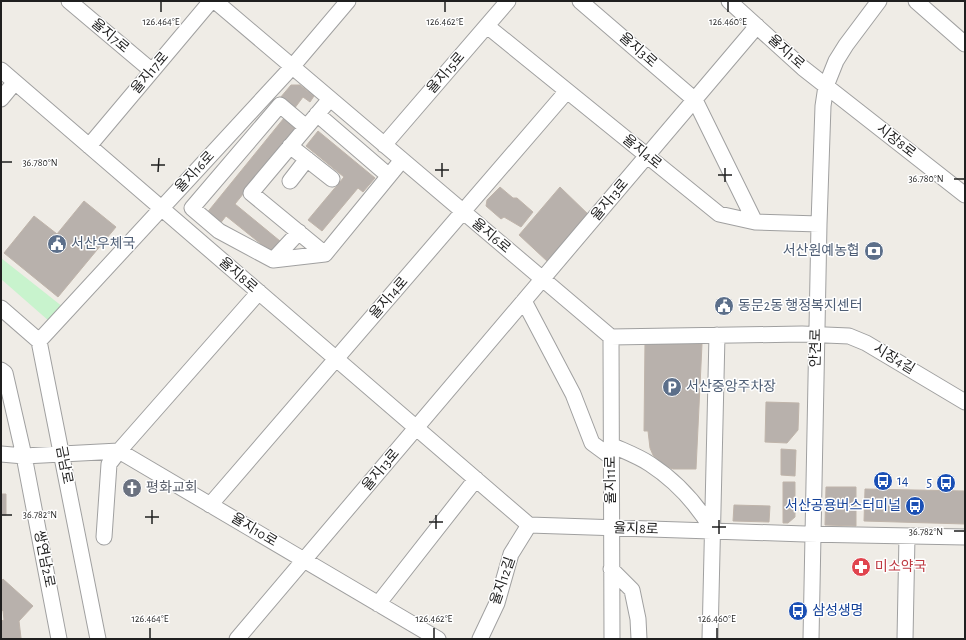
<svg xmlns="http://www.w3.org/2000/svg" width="966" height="640" font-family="'Alegreya Sans','Noto Sans KR',sans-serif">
<rect width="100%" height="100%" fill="#efece6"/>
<path fill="#c8f3cd" d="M1,258L63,307L49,321L1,279Z"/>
<path fill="#b8b1ac" stroke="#bfb4aa" d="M291,85H300L314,96L310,102L303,97L294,109L280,98Z
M284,118L296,129L235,204L280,241L271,252L226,216L219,225L206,214Z
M318,131L375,178L363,192L358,188L322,231L308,220L344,177L306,146Z
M500,187L513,198H517L533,212L521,227L504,217L501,219L486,206L487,200Z
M560,187L591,217L548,262L519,235Z
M84,201L116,227L58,297L4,253L34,216L57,234Z
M645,341L702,344L696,469H673L665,466L653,455L650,448L648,431H644Z
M766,402L799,403L798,430L787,443L765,442Z
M781,449L796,450L795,476L781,475Z
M783,482H795V517L788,523H783Z
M826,487H856V526L825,525Z
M865,489L965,491V524L864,521Z
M1,494H6V515H1Z
M734,505L770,506L769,522L733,521Z
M3,579L33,606L19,621L21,638L1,639V621L4,620L3,611L1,609V581Z"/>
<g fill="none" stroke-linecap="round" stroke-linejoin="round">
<defs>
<path id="minor" d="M69,1L152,71
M215,1L611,337L802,334L849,336L866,343L965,402
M580,1L695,100L755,222
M729,1L803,68L965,195
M916,1L965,44
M487,26L719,214L755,222L819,224
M1,70L529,525L805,534L965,537
M1,99L15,82
M330,99L251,193L325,254L402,160
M317,114L389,176
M306,127L280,105L192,208L219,231L273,260L325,254
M384,145L508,1
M89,146L211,1
M290,146L332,179
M290,181L307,159
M273,260L299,232
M524,301L573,394L592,443L611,457
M1,308L39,341L98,639
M611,337L612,639
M39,341L292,67L348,1
M1,370L5,373L24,456L59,639
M611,445C624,451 638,456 650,464C676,481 697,504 713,531
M1,454L24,456L119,451L438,639
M210,505L567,91
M104,537L109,464L119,451L259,292
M611,569L632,590L638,619L639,639
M378,604L476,479
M237,639L757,26
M480,639L497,603L511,554L529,525
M710,639L717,335
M811,639L819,224L823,106L826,86L836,61L846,45L879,1
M905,639L907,536"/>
</defs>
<use href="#minor" stroke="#a0a0a0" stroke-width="17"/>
<use href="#minor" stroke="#fff" stroke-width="15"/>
</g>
<path fill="none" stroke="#1f1f1f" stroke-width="1.5" d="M161,12V2M445,12V2M728,12V2M2,162H12M151,165H165M435,170H449M158,172L159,158M718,175H732M442,177V163M954,179H964M725,182V168M2,515H12M145,517H159M429,522H443M152,524V510M712,527H726M436,529V515M954,531H964M719,534V520M150,638V628M434,638V628M717,638V628"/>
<defs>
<symbol id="civic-disc" viewBox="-11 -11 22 22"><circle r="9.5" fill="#5c6f8a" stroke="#fff"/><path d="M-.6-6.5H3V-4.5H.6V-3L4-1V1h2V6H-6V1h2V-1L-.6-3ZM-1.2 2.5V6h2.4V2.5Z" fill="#fff"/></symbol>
<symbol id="bank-disc" viewBox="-11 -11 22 22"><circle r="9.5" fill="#5c6f8a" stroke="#fff"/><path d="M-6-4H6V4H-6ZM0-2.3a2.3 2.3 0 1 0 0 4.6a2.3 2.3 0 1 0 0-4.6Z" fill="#fff"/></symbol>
<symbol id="parking-disc" viewBox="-11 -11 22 22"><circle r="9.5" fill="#5c6f8a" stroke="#fff"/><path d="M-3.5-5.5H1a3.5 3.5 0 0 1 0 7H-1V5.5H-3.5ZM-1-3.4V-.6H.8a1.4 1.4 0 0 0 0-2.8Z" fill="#fff"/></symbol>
<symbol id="bus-disc" viewBox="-11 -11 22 22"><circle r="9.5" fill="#1a4fb4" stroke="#fff"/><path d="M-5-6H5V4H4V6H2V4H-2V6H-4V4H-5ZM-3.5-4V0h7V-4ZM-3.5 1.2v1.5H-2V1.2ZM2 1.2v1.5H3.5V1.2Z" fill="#fff"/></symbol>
<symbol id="church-disc" viewBox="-11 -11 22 22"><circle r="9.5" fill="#6b7280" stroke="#fff"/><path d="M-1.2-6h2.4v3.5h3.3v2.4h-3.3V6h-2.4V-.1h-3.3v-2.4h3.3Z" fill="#fff"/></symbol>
<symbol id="pharmacy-disc" viewBox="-11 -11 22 22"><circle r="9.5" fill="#e0444e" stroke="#fff"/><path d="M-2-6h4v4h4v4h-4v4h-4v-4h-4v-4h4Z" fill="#fff"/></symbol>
</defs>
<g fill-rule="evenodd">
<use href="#civic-disc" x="46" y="233" width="22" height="22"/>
<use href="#bank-disc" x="863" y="240" width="22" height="22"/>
<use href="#civic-disc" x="713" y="295" width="22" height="22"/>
<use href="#parking-disc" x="661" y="376" width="22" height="22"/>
<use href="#bus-disc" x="872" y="470" width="22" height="22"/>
<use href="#bus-disc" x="935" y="472" width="22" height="22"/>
<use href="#church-disc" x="121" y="477" width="22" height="22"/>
<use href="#bus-disc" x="904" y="495" width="22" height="22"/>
<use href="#pharmacy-disc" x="850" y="556" width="22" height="22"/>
<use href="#bus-disc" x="787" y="600" width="22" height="22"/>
</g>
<g text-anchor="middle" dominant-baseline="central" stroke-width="3" stroke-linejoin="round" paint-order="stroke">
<g font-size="14" fill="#1f1f1f" stroke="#fff">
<text transform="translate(110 36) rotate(40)">율지7로</text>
<text transform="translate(638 50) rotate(41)">율지3로</text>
<text transform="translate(786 52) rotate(42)">율지1로</text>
<text transform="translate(150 73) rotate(-50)">율지17로</text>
<text transform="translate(446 73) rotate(-49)">율지15로</text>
<text transform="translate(896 141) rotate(38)">시장8로</text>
<text transform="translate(642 152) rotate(39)">율지4로</text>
<text transform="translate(195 172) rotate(-47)">율지16로</text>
<text transform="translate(610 200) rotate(-50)">율지13로</text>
<text transform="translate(491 236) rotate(40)">율지6로</text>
<text transform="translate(238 275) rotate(41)">율지8로</text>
<text transform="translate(389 298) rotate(-49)">율지14로</text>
<text transform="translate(816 348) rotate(-89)">안견로</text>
<text transform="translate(894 359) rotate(31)">시장4길</text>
<text transform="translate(64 465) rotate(79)">금남로</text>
<text transform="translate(381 470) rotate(-50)">율지13로</text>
<text transform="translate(611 480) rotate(-90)">율지11로</text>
<text transform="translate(636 529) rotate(2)">율지8로</text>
<text transform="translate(254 530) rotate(31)">율지10로</text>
<text transform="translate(44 559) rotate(79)">쌍연남2로</text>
<text transform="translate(503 581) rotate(-71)">율지12길</text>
</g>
<g font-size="14" fill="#4e5e75" stroke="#fff" text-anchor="start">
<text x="71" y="244">서산우체국</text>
<text x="860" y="251" text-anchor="end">서산원예농협</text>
<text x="738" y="306">동문2동 행정복지센터</text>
<text x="686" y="387">서산중앙주차장</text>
</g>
<g font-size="14" fill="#164399" stroke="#fff" text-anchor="start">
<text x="897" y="481">14</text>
<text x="932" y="483" text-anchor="end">5</text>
<text x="901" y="506" text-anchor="end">서산공용버스터미널</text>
<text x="812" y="611">삼성생명</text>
</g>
<g font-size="14" fill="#5b616d" stroke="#fff" text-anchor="start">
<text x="146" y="488">평화교회</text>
</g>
<g font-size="14" fill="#be3a42" stroke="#fff" text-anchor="start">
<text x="875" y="567">미소약국</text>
</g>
</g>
<g font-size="10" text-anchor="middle" fill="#1f1f1f" stroke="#fff" stroke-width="3" stroke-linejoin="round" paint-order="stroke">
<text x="161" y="25">126.464°E</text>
<text x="445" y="25">126.462°E</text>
<text x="728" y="25">126.460°E</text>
<text x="40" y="166">36.780°N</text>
<text x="926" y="182">36.780°N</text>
<text x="40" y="518">36.782°N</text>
<text x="926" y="535">36.782°N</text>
<text x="150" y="622">126.464°E</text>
<text x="434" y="622">126.462°E</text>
<text x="717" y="622">126.460°E</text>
</g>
<rect width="966" height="640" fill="none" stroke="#1f1f1f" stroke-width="4"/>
</svg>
